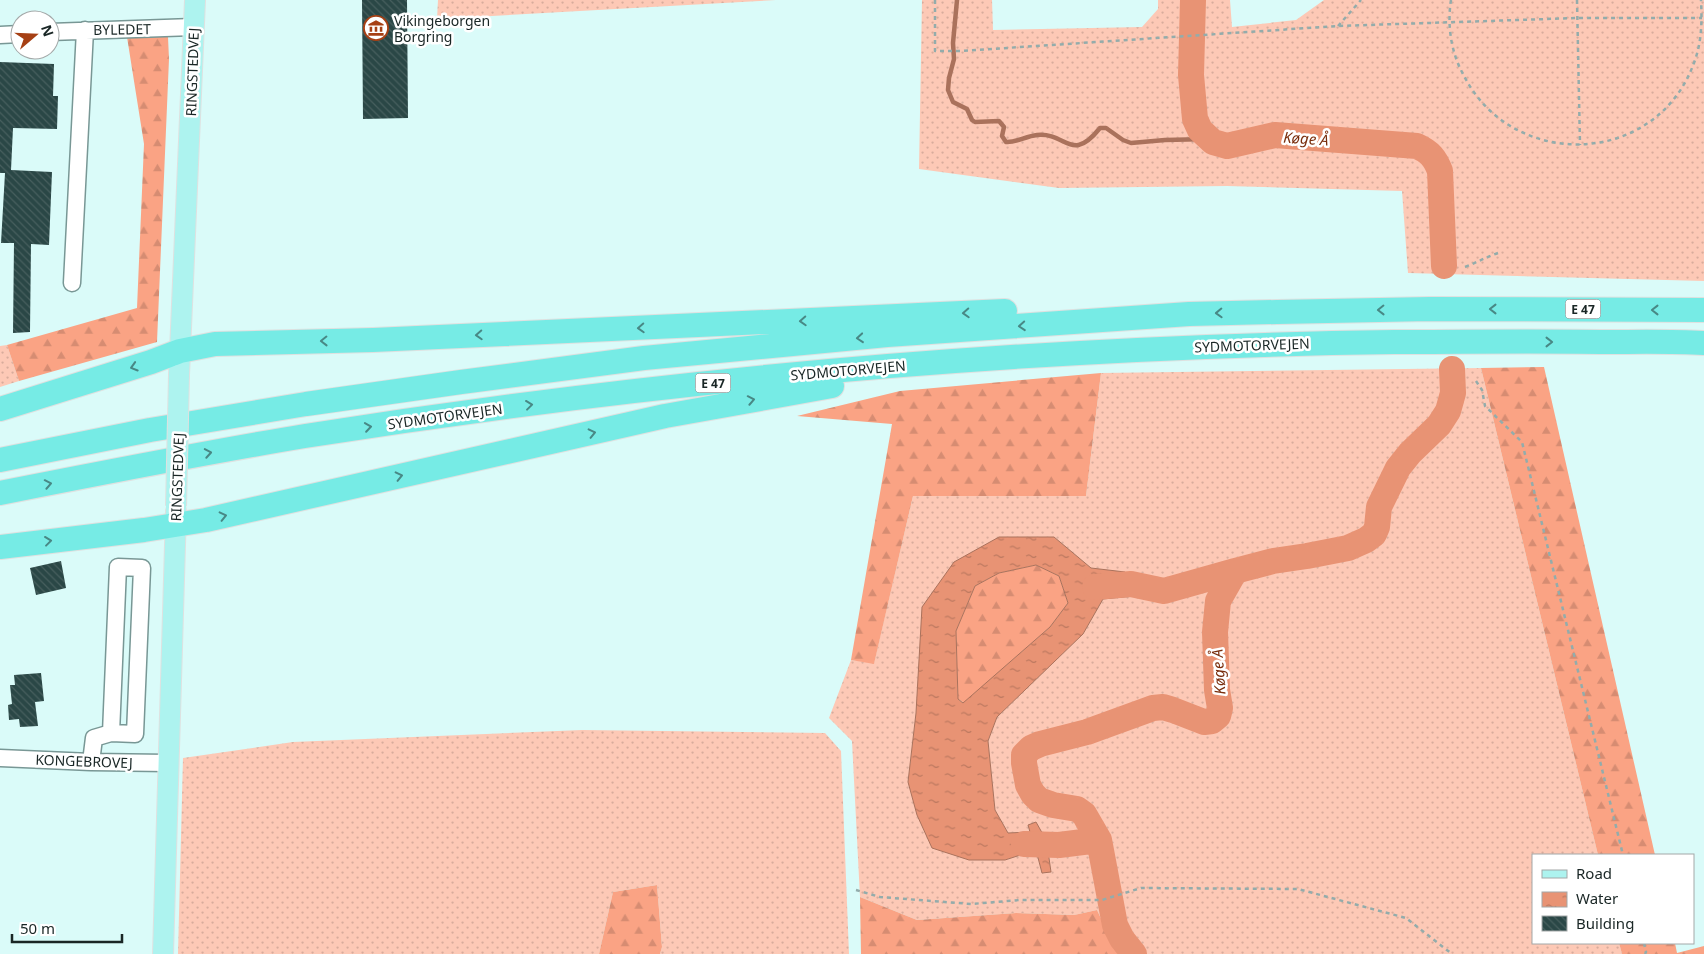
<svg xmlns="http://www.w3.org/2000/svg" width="1704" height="954" font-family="'Noto Sans',sans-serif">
<defs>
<pattern id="grass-dots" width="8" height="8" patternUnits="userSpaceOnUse" patternTransform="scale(1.25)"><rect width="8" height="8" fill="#fdc9b6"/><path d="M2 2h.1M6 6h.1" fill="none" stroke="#d8ac9c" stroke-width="1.8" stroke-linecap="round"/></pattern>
<pattern id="forest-firs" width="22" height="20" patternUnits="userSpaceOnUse" patternTransform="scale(1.25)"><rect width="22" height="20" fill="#faa384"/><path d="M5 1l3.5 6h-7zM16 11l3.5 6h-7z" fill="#d68c72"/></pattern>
<pattern id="water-ripples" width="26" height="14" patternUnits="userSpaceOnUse" patternTransform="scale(1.25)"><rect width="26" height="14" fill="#e89374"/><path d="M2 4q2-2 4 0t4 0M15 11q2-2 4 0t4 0" fill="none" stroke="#bb785f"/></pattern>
<pattern id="building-back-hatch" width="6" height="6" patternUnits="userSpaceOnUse" patternTransform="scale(1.25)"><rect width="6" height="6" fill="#2a4746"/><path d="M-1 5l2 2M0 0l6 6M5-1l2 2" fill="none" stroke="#475f5e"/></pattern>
</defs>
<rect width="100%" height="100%" fill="#dafbf9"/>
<path fill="url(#grass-dots)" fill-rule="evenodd" d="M438,0H776L437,19Z
M922,0H992L993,30L1142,27L1158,9V0H1230L1232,27L1296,20L1324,0H1704V281L1408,273L1402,191L1227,186L1059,188L919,169Z
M7,345L19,381L0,387V346Z
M1481,368L1598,855H1533V943H1619L1622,954H1118L1097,910L1074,915L1016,913L917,920L860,897L852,741L829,718L851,660L874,663L913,496H1086L1101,373ZM1054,537L1091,568L1125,573L1103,599L1083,634L997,717L988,741L995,810L1008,833L1030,832L1058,845L1048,851L1051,871L1042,873L1036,850L1005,860L908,782L916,713L954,562Z
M582,730L825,733L841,751L849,954H660L662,947L657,885L613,892L599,954H178L183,758L293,742Z"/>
<path fill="url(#forest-firs)" d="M127,37H168L169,59L157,342L19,381L7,345L137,308L144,144Z
M1544,367L1655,855H1598L1481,368Z
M1101,373L1086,496H913L874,664L851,660L892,424L797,416L900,391Z
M1036,565L1059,576L1068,603L1050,627L964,703L958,699L956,631L975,586L999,573Z
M657,885L662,947L660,954H599L613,892Z
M860,897L917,920L1016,913L1074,915L1097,910L1118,954H861Z
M1619,943H1675L1677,953L1704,946V954H1622Z"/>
<path fill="url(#water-ripples)" stroke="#aa725c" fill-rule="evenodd" d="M999,537H1054L1091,568L1125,572L1134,596L1103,599L1083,634L997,717L988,741L995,810L1008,833L1030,832L1028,825L1036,822L1045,838L1059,845L1048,851L1051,872L1042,873L1036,850L1005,860H969L932,848L917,815L908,782L916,713L922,607L954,562ZM1036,565L1059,576L1068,603L1050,627L963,703L958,699L956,631L975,586L999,573Z"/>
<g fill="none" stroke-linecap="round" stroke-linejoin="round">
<path stroke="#aa725c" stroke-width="4.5" d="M957,0L953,43L954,59L949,78L948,90L953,102L967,109L972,120L975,122L999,121L1004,127L1002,136L1006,142C1016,143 1026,136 1037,135C1067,132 1071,164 1100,128H1106L1123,140L1131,143L1165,140L1209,139"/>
<path stroke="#e89374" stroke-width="26" d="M1193,0L1191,75L1195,119L1200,130L1213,142L1227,146L1275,135L1417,146C1430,152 1435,158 1440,171L1444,266
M1095,587L1131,584L1164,591L1235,571
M1024,844L1059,845L1099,840
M1134,954L1122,939L1115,925L1099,840L1084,814L1077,809L1053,805L1039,800L1033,794L1028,785L1024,763V755L1031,748L1040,744L1087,732L1153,708L1163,707L1173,710L1204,722L1212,721L1218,716L1220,708L1217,690L1215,632L1218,601L1235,571L1273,561L1307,556L1348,548L1366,540L1374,534L1377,527L1379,507L1398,468L1410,453L1439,425L1448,411L1453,393L1452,369"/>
</g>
<path fill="url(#building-back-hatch)" d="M362,0H407L408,118L363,119Z
M0,62L54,64L53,96H58L57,129L13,128L11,170L52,172L49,245L31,244L30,332L13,333L14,243H1L5,173H0Z
M61,561L66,588L36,595L30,568Z
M41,673L44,701L35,702L38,726L20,727L19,719L9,720L8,705L12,704L10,685H15L14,675Z"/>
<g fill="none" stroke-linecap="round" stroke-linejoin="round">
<defs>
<path id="minor" d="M50,32L193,27
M0,35L20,34
M72,283L85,30
M118,567L142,568L135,734L111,733Z
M0,758L91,762L168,763
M91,762L94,738L111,733"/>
<path id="major" d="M179,375L195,0
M163,954L176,511"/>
<path id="highway" d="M0,409L151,362L180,351L215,344L373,340L1005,311
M0,460L150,430L306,404L461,382L644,358L887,335L1189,314L1277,312L1430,309L1704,310
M0,493C101,473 203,453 305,436C665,379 1029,347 1394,342C1463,342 1532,341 1601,342C1635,342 1670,341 1704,343
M0,547L144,530L206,520L665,416L832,386"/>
</defs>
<use href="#minor" stroke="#789795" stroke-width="19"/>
<use href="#major" stroke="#dfe1e0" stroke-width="22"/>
<use href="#highway" stroke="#dfe1e0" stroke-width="26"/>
<path stroke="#93acab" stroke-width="2.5" stroke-dasharray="4 4" stroke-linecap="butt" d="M935,0V51H961L1338,26L1577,18H1702
M1451,0C1447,25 1451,52 1463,74C1512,173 1659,167 1695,60C1702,40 1702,20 1701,0
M1577,0L1580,145
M1338,26L1361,0
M1465,267C1478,262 1488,256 1501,252
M1476,381L1482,390L1485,406L1522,442L1623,855
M856,890L880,897L971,904L1020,900H1102L1141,888L1298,889L1406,918L1452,954
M1644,943L1646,952L1645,954"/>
<use href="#minor" stroke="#fff" stroke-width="16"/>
<use href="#major" stroke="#adf3ef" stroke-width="20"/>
<use href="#highway" stroke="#76ebe5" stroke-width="24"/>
<defs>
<path id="major-bridge" d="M176,506L179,375"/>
</defs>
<use href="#major-bridge" stroke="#dfe1e0" stroke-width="22" stroke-linecap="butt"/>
<use href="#major-bridge" stroke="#adf3ef" stroke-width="20"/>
</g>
<defs><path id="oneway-chevron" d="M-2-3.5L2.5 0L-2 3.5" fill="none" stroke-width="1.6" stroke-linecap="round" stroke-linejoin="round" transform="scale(1.25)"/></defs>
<g stroke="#488885">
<use href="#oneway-chevron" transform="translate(1493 309) rotate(-180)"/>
<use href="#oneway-chevron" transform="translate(1381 310) rotate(179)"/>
<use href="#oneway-chevron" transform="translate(1655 310) rotate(-180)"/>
<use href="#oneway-chevron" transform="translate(966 313) rotate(177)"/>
<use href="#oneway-chevron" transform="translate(1219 313) rotate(178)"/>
<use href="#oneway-chevron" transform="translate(803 321) rotate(177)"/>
<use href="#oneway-chevron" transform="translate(1022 326) rotate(176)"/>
<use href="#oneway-chevron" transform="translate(641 328) rotate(177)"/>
<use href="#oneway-chevron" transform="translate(479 335) rotate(177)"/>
<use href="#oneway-chevron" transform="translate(860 338) rotate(175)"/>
<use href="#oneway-chevron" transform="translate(324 341) rotate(179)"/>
<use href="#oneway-chevron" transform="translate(1549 342)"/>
<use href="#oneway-chevron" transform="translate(134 367) rotate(163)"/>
<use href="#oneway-chevron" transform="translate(751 400) rotate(-11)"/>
<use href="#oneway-chevron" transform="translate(529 405) rotate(-7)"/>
<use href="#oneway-chevron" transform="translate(368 427) rotate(-8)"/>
<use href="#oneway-chevron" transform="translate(592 433) rotate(-13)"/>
<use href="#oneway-chevron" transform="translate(208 453) rotate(-10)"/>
<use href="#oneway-chevron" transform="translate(399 476) rotate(-13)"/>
<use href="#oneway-chevron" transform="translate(48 484) rotate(-11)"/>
<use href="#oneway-chevron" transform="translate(223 516) rotate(-13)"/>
<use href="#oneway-chevron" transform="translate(48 541) rotate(-7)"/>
</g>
<defs>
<symbol id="museum-ring" viewBox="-11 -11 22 22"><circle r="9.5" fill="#fff" stroke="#a64014" stroke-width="1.5"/><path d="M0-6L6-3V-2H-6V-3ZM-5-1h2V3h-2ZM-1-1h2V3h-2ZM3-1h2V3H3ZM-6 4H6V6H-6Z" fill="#a64014"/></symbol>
</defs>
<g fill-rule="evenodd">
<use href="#museum-ring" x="362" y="14" width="28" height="28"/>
</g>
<g text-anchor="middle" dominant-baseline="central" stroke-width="5" stroke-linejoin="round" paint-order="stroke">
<g fill="#fff" stroke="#5e6766" stroke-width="1">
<rect x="1565.5" y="299.5" width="35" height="19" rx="4"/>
<rect x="695.5" y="373.5" width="35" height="19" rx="4"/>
</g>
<g font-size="12" font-weight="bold" fill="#192625">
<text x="1583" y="309">E 47</text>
<text x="713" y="383">E 47</text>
</g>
<g font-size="14" fill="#192625" stroke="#fff" text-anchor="start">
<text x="394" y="20">Vikingeborgen<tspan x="394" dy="16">Borgring</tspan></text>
</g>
<g font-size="14" fill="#192625" stroke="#fff">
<text transform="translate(122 29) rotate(-1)">BYLEDET</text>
<text transform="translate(192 72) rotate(-88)">RINGSTEDVEJ</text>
<text transform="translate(1252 345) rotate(-2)">SYDMOTORVEJEN</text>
<text transform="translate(848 370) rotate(-5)">SYDMOTORVEJEN</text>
<text transform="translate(445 416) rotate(-8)">SYDMOTORVEJEN</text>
<text transform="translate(177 477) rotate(-88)">RINGSTEDVEJ</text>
<text transform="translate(84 761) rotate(2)">KONGEBROVEJ</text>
</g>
<g font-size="15" font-style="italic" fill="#792e0d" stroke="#fff">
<text transform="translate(1306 138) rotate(4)">Køge Å</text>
<text transform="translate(1218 672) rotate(-94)">Køge Å</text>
</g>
</g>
<rect x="1532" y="854" width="162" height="90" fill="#ffffff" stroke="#a3a8a8"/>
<rect x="1542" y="870" width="25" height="8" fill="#adf3ef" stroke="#a3a8a8"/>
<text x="1576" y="879" font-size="15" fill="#192625">Road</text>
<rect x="1542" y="892" width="25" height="15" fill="url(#water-ripples)" stroke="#a3a8a8"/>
<text x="1576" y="904" font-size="15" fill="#192625">Water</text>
<rect x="1542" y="916" width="25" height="15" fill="url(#building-back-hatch)" stroke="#a3a8a8"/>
<text x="1576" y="929" font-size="15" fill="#192625">Building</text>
<g transform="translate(35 35) rotate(71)"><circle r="24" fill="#ffffff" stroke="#a3a8a8"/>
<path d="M0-4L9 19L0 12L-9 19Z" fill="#a64014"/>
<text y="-8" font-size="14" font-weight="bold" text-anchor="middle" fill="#192625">N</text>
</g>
<path d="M12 934v8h110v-8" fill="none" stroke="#192625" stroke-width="2.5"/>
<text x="20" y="934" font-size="15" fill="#192625" stroke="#ffffff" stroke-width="4" paint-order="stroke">50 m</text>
</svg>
